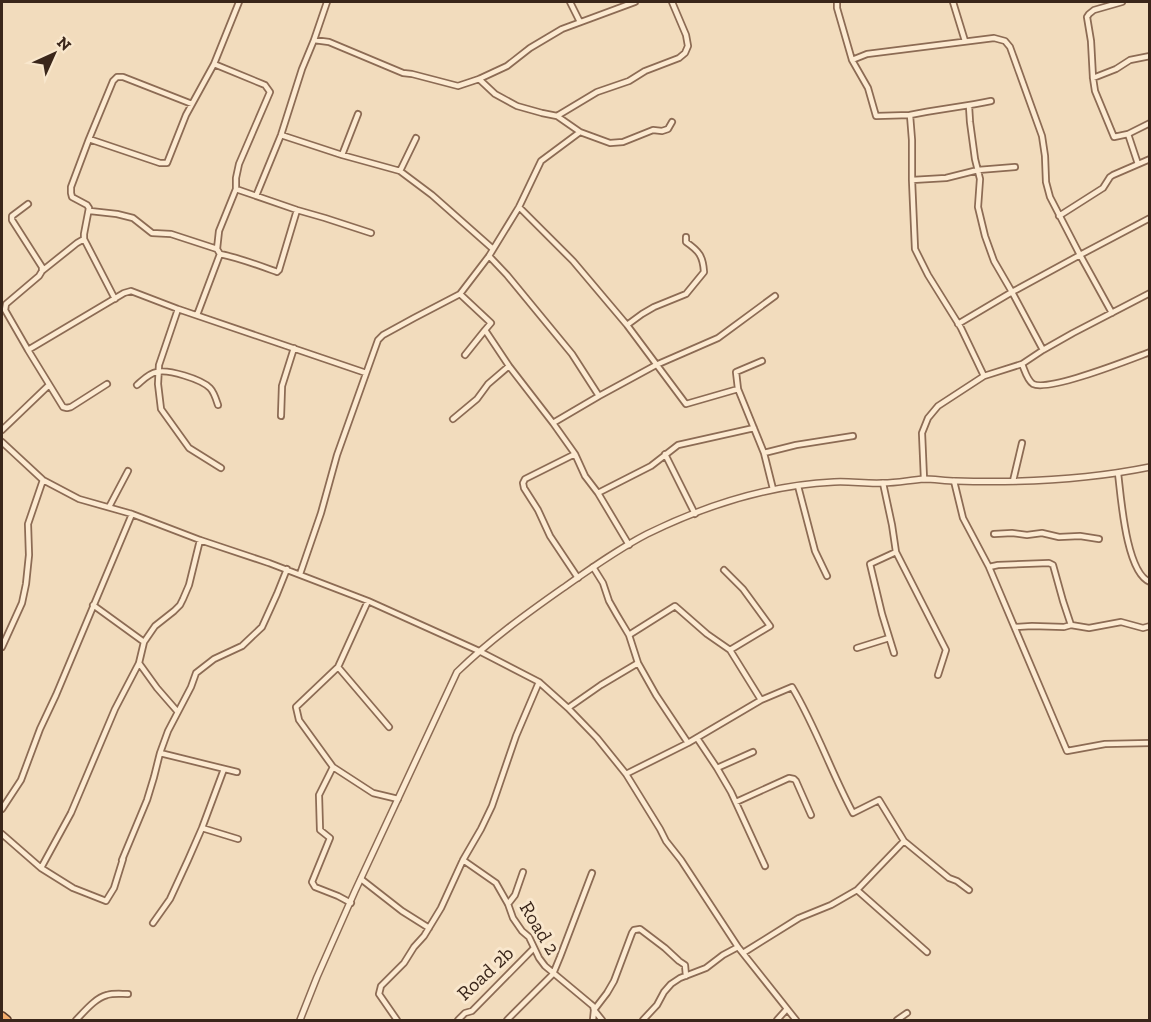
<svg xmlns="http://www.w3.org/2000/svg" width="1151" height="1022" font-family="'Zilla Slab',serif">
<rect width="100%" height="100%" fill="#f2dcbd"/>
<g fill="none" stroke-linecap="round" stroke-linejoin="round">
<defs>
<path id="minor" d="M570,2L580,22
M837,2V8L852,60
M953,2L965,41
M1122,2L1094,10L1089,14L1087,17L1091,41L1093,78L1095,91L1114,137L1128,134L1138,164
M314,40L327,2
M1093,78L1116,69L1130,60L1150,56
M910,115C937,109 964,107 991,101
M557,116L597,92L629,81L645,71L679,58L685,53L688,46L686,35L672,2
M580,132L610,143L623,142L653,130L662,131L668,129L672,122
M1128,134L1150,123
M281,135L342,155L400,171L432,195L493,249
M89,139L160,163H167L186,115L214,64L239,2
M342,155L358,114
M400,171L416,138
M912,180L946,178L978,170L1015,167
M236,189L297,210L325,218L371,233
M256,196L281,135L302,69L314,40L329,42L403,73L412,74L458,86L479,79L507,66L530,48L562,29L635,2
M28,204L12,216V220L42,267V271
M519,207L573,261L627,325
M90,211L117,214L133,218L152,233L171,234L217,249
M1059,216L1103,188L1110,177L1113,175L1150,159
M686,237V242C699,251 703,256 704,272L686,294L654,307L642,314L627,325L686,404L738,389L736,372L762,361
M84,239L77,243L42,271L39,276L6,304L5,310L28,350L63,407L67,408L71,407L107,384
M220,254C240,258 258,265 277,272L279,270L297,210
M489,256L507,275L572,354L599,396
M460,294L491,323L485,330
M115,299L84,239V234L89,208L87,205L72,197L71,193V187L89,139L113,81L117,77H123L192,104
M178,309L159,365L158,384L161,409L189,448L221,468
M1112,313L1080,255L1150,218
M197,315L220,254L217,249L219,231L236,189V178L239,164L270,92L265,85L214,64
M958,324L1012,292L994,261L985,236L978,207L980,179L975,159L970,122L969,106
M28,350L124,293L131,291L178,309L366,373
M465,355L485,330L509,366
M1022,364C1025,371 1027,380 1033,384C1049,392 1131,359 1150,352
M984,376L961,328L928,275L915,249L912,180V140L910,115L876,116L868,88L852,60L867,54L994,38L1005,41L1010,47L1042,136L1045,156L1046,182L1050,197L1080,255L1012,292L1043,350
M137,385C143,380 149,373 157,372C168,369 201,379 210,388C214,392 216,399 218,405
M738,389L764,453
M281,416L282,386L294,348
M453,419L477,399L488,384L509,366L553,423
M2,430L49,385
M2,442L43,480L79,499L132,514L200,540L269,563L368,601L479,651L539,682L568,708L597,738L626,774L660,829L666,841L681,860L738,947L796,1020
M575,454L525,479L523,483L524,488L538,510L550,536L578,578
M665,454L695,514
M1118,473C1121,497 1126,573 1150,582
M924,479L922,433L928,418L938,406L984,376L1022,364L1043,350L1073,333L1150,293
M954,481L963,518L989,567L1067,751L1105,744L1150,743
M1013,481L1022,443
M883,483L892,525L896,552L870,564L882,614L894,653
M798,486L815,551L827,576
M773,489L764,453L796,445L853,436
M598,493L651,466L678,445L754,428
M109,507L128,471
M994,534L1012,533L1027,535L1042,533L1059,537L1080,536L1099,539
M629,545L598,493L585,476L575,454L553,423L599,396L656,365L718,338L775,296
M896,552L946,650L938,675
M593,567L603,583L609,601L617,615L629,635L638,663L656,695L688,743
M989,567L998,565L1049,563L1053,565L1063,601L1071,625
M724,570L743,589L770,626L730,650
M300,574L321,513L337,455L378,340L383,335L414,318L460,294L489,256L519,207L541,161L580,132L557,116L542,113L517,106L495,94L479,79
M93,605L144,642
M1015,627L1032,626L1064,627L1071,625L1089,628L1121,622L1143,628L1150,626
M629,635L675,606L707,634L730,650L761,700
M2,647L22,603L26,584L29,555L28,524L43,480
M857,648L889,638
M139,663L157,688L177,711
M338,667L389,727
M568,708L601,685L638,663
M697,738L717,768L753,752
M160,753L237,772
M333,767L373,793L398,799
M717,768L731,792L765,866
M626,774L688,743L761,700L792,687C816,727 831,772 853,813L879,800L904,841L949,878L957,881L969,890
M736,802L789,778L794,779L796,781L811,815
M2,809L21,780L40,729L56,695L132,514
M202,828L238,839
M2,834L41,868L73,888L106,901L114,888L123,859
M122,860L147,800L154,777L160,753L168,731L191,687L196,673L214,659L242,646L262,627L277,594L287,569
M463,860L496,883L508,904L513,918L522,931L529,937L539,958L545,966L593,1006L594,1010L602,1020
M41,868L71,813L115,709L139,663L144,642L155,626L174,611L180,605L183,599L189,585L200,540
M361,879L402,911L429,928
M857,890L927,952
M351,903L338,896L315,887L312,882L330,838L320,830L319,795L333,767L299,720L296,707L338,667L368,601
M508,904L515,895L523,872
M153,923L170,899L188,860L202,828L224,769
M743,953L799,918L831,905L857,890L904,841
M76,1020C84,1012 95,998 107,995C114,993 121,994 128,994
M397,1020L379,994L381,986L404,963L414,947L424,936L441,908L463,860L481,829L492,806L516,736L539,682
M458,1020L465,1013L472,1011L534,948
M507,1020L553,974L560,957L592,873
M593,1020L594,1010L607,993L614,981L632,933L634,930L640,929L665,948L679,961L685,965L686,976
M643,1020L657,1005L664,992L671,984L680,978L706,968L723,955L738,947
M777,1020L786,1010
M897,1020L907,1013"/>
<path id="tertiary" d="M300,1020L317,977L355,891L457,672C490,640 526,614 563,588C590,569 618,549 647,534C704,506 770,485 834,482C850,481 867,484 883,483C897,483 910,480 924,479C935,479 945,481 956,481C1020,483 1086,480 1150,467"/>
<path id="trunk" d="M2,1016L7,1020"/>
</defs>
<use href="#minor" stroke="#8c6b54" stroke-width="8"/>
<use href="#tertiary" stroke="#8c6b54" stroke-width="8"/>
<use href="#trunk" stroke="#593a29" stroke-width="10"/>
<use href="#minor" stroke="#fcead1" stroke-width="4.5"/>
<use href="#tertiary" stroke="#fcead1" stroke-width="5"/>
<use href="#trunk" stroke="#f3ac6a" stroke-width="7"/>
</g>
<g text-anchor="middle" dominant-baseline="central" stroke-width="6" stroke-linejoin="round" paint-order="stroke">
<g font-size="20" fill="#3a261a" stroke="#f9e7cd">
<text transform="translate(540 928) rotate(59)">Road 2</text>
<text transform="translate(485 973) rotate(-43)">Road 2b</text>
</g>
</g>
<rect width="1151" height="1022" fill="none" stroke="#3a261a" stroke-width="6"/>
<g transform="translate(54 54) rotate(45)" stroke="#f9e7cd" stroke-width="4.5" paint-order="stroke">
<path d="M0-4.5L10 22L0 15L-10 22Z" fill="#3a261a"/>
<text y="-9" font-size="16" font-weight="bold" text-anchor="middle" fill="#3a261a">N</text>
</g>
</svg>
